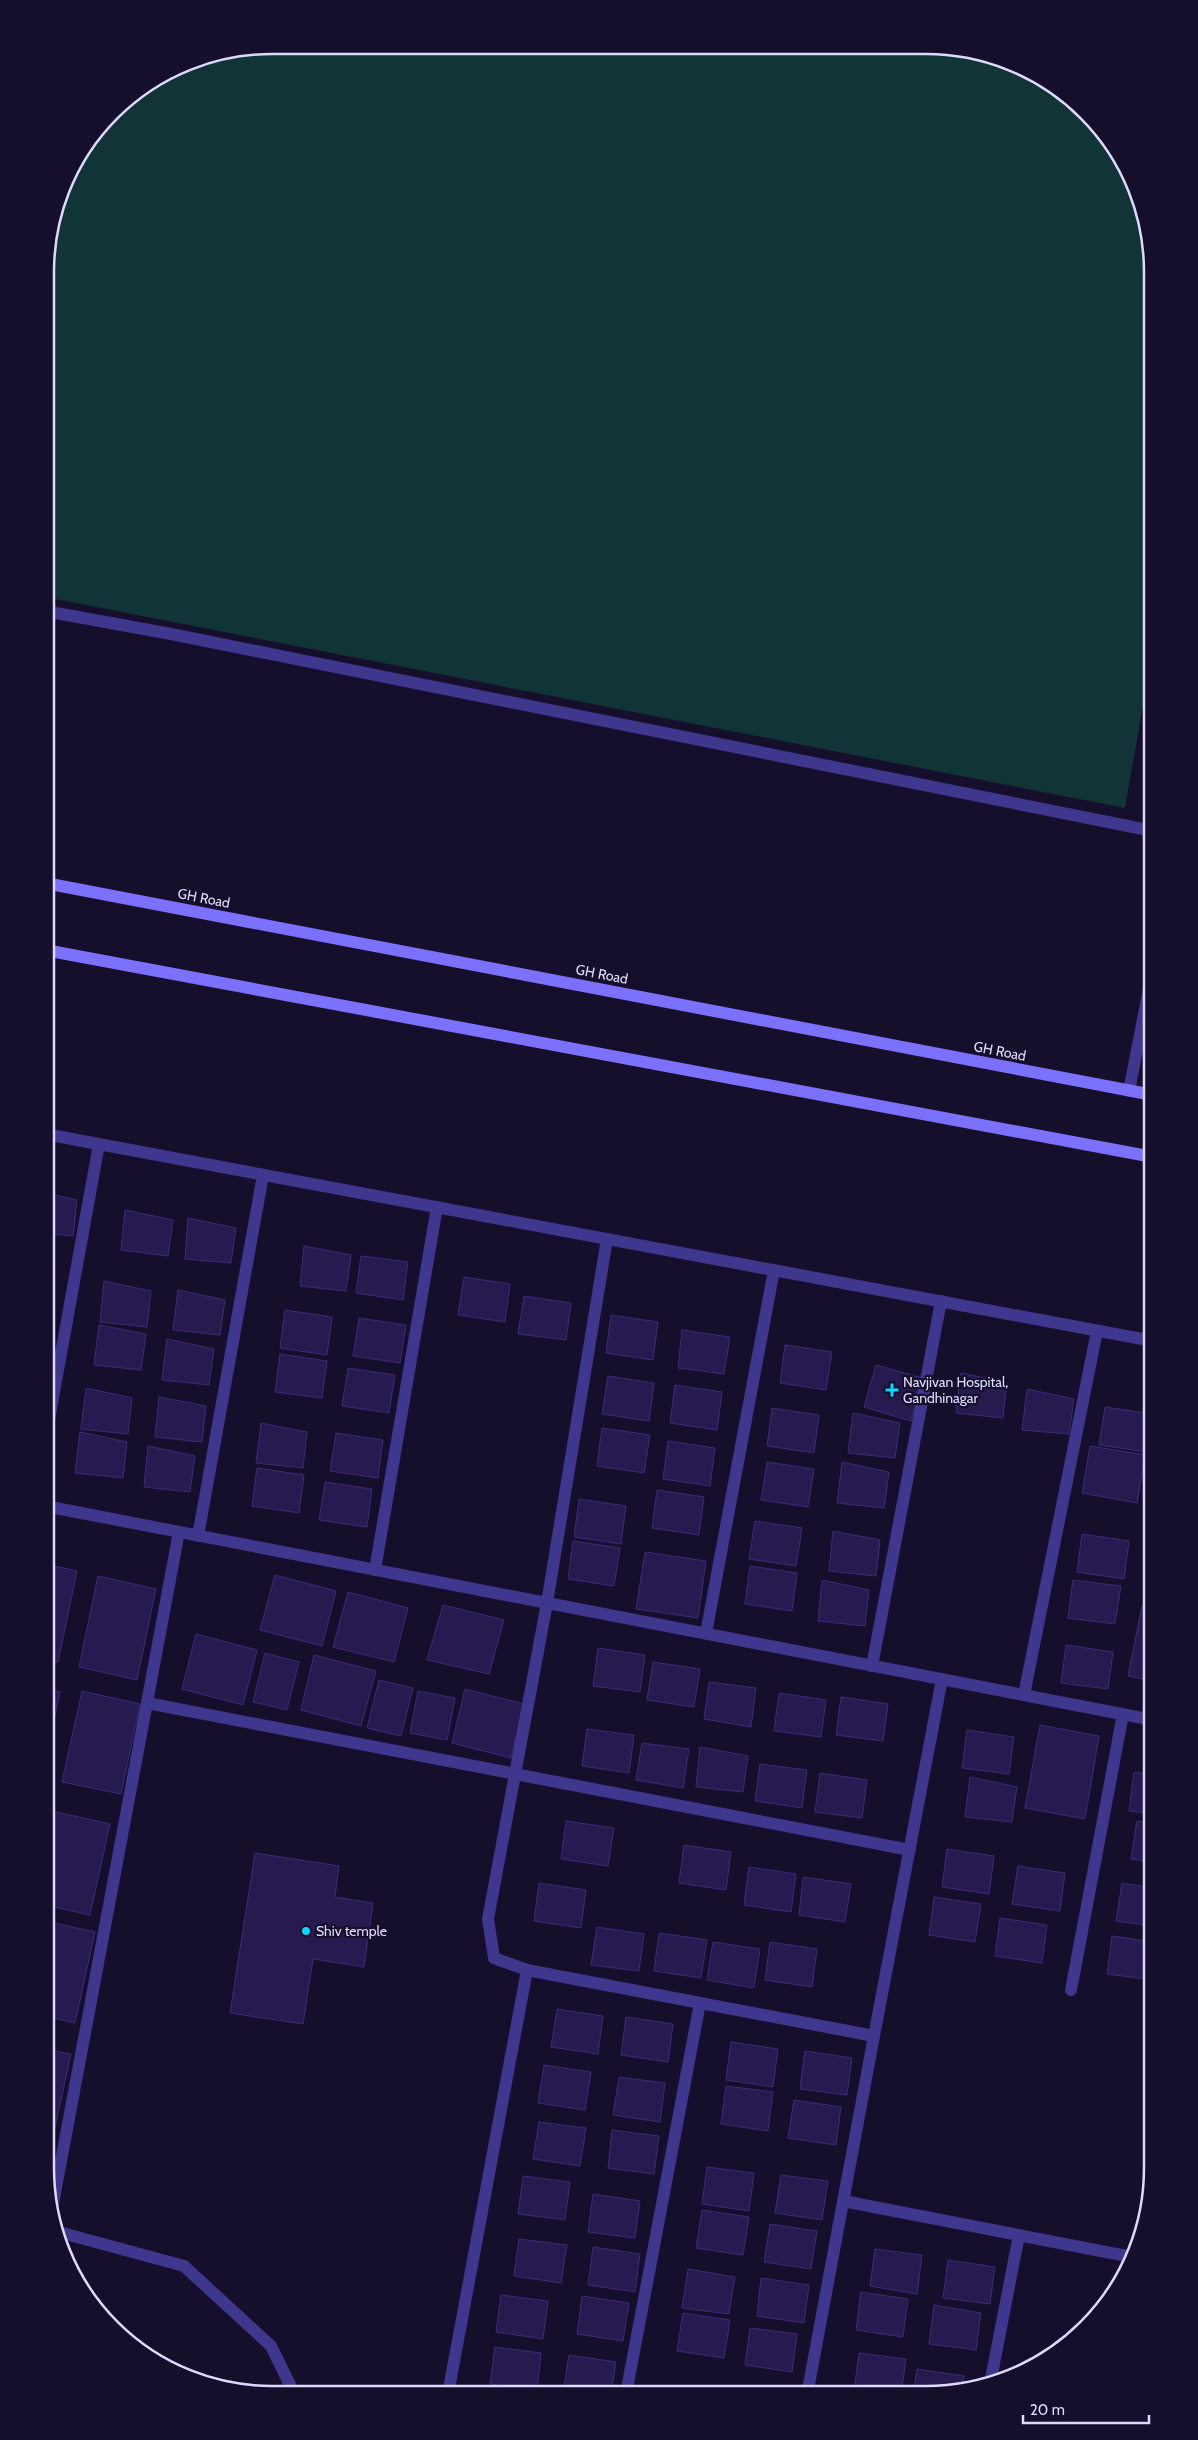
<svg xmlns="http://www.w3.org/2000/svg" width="1198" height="2440" font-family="Cabin,sans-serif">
<rect width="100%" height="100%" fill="#150f2b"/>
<path fill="#113536" d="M272,45L970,49L1027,69L1076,101L1115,146L1141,199L1153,272V648L1125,808L45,597L46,257L68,172L122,101L185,62Z"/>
<path fill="#271a4e" stroke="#3f2a7b" d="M45,1193L77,1200L73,1236L45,1233Z
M125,1210L173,1220L168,1256L121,1250Z
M188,1218L236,1228L231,1263L185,1259Z
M304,1246L351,1255L346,1291L300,1286Z
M361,1256L408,1262L403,1300L356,1293Z
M464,1277L510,1284L505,1322L458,1315Z
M104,1281L151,1291L147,1327L100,1322Z
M178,1290L225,1300L220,1335L173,1330Z
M524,1296L571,1303L566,1340L518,1334Z
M285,1310L332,1317L327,1355L280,1348Z
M611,1315L658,1322L653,1360L606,1353Z
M359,1318L406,1325L400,1363L353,1356Z
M99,1325L146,1334L141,1370L94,1365Z
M682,1330L730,1337L724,1374L678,1368Z
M167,1339L214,1349L209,1385L162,1380Z
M785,1345L832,1352L826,1390L780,1383Z
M280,1354L327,1361L322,1398L275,1392Z
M876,1365L922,1378L911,1421L864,1407Z
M348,1368L395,1375L389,1413L342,1406Z
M961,1373L1007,1383L1003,1418L956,1413Z
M608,1376L654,1383L649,1421L602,1414Z
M675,1385L722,1392L717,1430L670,1423Z
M86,1388L132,1398L128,1434L81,1429Z
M1027,1389L1074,1399L1069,1434L1022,1430Z
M159,1397L206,1406L202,1442L155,1437Z
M1105,1407L1152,1414L1147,1452L1099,1445Z
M772,1408L819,1415L814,1453L767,1446Z
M853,1413L900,1423L895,1458L848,1453Z
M261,1423L307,1432L303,1468L256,1463Z
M602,1428L650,1435L644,1473L597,1466Z
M80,1432L127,1442L123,1478L75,1473Z
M336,1433L383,1440L378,1478L330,1471Z
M668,1441L715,1448L710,1486L663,1479Z
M148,1446L195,1456L190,1492L144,1487Z
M1090,1446L1145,1455L1137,1503L1082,1493Z
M767,1462L814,1469L808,1507L761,1500Z
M842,1462L889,1472L884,1508L837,1503Z
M257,1468L304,1475L299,1513L252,1506Z
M325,1482L372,1489L367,1527L319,1520Z
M657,1490L704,1497L699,1535L652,1528Z
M579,1499L626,1506L621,1544L574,1537Z
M755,1521L802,1528L796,1566L749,1559Z
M833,1531L880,1540L876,1576L829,1571Z
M1082,1534L1129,1541L1124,1579L1077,1572Z
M573,1541L620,1548L614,1586L568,1579Z
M645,1552L706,1561L698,1618L636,1609Z
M45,1564L77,1571L58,1662L45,1660Z
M750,1566L797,1573L792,1611L745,1604Z
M275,1575L336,1591L322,1646L260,1630Z
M98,1576L156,1589L137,1680L79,1667Z
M822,1580L869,1590L865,1626L818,1621Z
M1073,1580L1121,1586L1115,1624L1068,1618Z
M348,1592L408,1608L394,1662L333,1647Z
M443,1605L504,1620L489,1674L427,1660Z
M1142,1606L1153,1609V1681L1128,1676Z
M196,1634L257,1650L243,1705L182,1689Z
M1066,1645L1113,1652L1108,1689L1061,1683Z
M598,1648L645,1655L640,1692L593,1686Z
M265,1653L299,1662L287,1710L253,1702Z
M314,1655L376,1671L361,1726L301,1710Z
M653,1662L700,1669L694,1707L647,1700Z
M379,1680L413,1688L401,1736L367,1728Z
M709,1682L756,1688L751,1727L704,1719Z
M45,1689L60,1692L45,1762Z
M465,1689L524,1704L511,1758L452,1743Z
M82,1691L140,1704L121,1794L62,1782Z
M418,1691L455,1698L447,1740L410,1733Z
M779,1693L826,1700L821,1737L774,1731Z
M841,1697L888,1704L883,1741L836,1735Z
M1040,1725L1099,1736L1085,1819L1025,1808Z
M587,1729L634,1735L629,1773L582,1766Z
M967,1730L1014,1737L1009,1774L962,1768Z
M642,1743L689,1749L683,1788L636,1780Z
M700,1747L748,1756L743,1792L696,1787Z
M760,1764L807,1770L802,1808L755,1801Z
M1134,1772L1153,1775V1814L1129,1811Z
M820,1773L867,1780L862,1818L815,1812Z
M970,1777L1017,1787L1012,1822L965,1817Z
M52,1811L110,1824L90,1915L45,1905V1842Z
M566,1821L614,1828L608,1866L561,1859Z
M1137,1821L1153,1823V1862L1131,1859Z
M684,1845L731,1852L726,1890L679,1883Z
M947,1849L994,1856L989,1894L942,1887Z
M255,1853L339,1866L335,1897L373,1903L364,1967L313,1959L303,2024L230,2013Z
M1018,1866L1065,1873L1060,1911L1012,1904Z
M749,1867L796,1874L791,1912L744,1905Z
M803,1877L851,1884L845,1922L799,1915Z
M539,1883L586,1890L581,1928L534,1921Z
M1122,1883L1153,1888V1926L1116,1921Z
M934,1897L981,1904L975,1942L929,1935Z
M1000,1918L1047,1925L1042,1963L995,1956Z
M45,1921L95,1932L75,2023L45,2016Z
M597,1927L644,1934L639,1971L591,1965Z
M659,1933L707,1940L701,1978L654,1971Z
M1112,1936L1153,1942V1980L1107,1974Z
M713,1942L760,1949L754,1988L707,1980Z
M770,1942L817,1949L812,1987L765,1980Z
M557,2009L603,2016L598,2054L551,2047Z
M626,2017L673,2024L668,2062L621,2055Z
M731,2042L778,2049L773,2087L726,2080Z
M45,2049L71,2054L51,2145L45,2144Z
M805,2051L852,2058L847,2095L800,2089Z
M544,2065L591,2072L585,2110L538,2103Z
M619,2077L665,2083L660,2122L613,2115Z
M726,2086L773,2092L768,2131L721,2124Z
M794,2100L841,2107L836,2145L788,2138Z
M539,2122L586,2128L580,2166L533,2159Z
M612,2130L659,2136L654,2174L608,2168Z
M707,2167L754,2173L749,2211L702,2204Z
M781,2175L828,2181L822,2220L775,2213Z
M523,2176L570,2182L565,2220L518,2214Z
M593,2194L640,2201L635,2238L588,2232Z
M702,2210L749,2217L743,2255L696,2248Z
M770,2224L817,2231L811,2269L764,2262Z
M519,2239L567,2245L561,2283L514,2276Z
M593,2247L640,2254L635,2292L588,2285Z
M875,2249L922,2255L917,2294L870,2286Z
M948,2260L995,2267L990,2304L943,2298Z
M688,2269L735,2277L729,2314L682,2308Z
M761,2278L809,2285L804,2323L757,2316Z
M861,2292L908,2299L903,2337L856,2330Z
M501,2295L548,2301L543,2339L496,2332Z
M582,2296L629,2303L623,2341L577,2334Z
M934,2305L981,2313L976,2350L929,2344Z
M683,2313L730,2320L724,2358L677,2351Z
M750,2328L797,2334L792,2372L745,2365Z
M495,2347L541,2353L537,2391L490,2384Z
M859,2353L906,2359L901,2395L854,2391Z
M569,2355L616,2362L611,2394L563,2393Z
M917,2369L964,2376L962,2389L913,2395Z"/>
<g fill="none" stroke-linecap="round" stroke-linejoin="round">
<path stroke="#3f378e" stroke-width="12" d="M45,611L171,634L1153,831"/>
<path stroke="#3f378e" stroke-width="12" d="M1129,1091L1153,968
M45,1134L1153,1341
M607,1239L547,1603L488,1919L494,1958L527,1970L874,2036L942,1679
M45,1442L99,1144
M45,1506L1153,1720
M198,1536L263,1175
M375,1570L437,1207
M706,1633L774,1270
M872,1666L941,1301
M1024,1695L1097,1331
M147,1703L910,1850
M1071,1990L1123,1714
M843,2201L1132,2257
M52,2209L179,1532
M55,2231L184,2266L271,2346L294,2393
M990,2384L1019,2235
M448,2394L527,1970
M626,2394L700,2003
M807,2395L874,2036"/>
<path stroke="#7c70ff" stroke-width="12" d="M45,883L1153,1095
M45,950L1153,1157"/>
</g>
<g fill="#05d8ff" stroke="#150f2b" stroke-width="2">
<path d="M889.5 1382.5h5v5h5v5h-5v5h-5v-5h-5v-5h5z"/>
<circle cx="306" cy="1931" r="5"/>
</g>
<g text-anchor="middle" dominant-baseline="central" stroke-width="4.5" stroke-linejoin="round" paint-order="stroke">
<g font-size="14" fill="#e0d9ff" stroke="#150f2b">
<text transform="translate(204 898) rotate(11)">GH Road</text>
<text transform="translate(602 974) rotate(11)">GH Road</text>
<text transform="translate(1000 1051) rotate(11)">GH Road</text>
</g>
<g font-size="14" fill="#e0d9ff" stroke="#150f2b" text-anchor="start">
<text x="903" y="1382">Navjivan Hospital,<tspan x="903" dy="16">Gandhinagar</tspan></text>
<text x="316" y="1931">Shiv temple</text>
</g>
</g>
<path d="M0 0H1198V2440H0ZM272 54H926A218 218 0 0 1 1144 272V2168A218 218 0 0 1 926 2386H272A218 218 0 0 1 54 2168V272A218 218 0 0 1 272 54Z" fill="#150f2b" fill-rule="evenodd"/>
<path fill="none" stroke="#e0d9ff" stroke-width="2.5" d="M272 54H926A218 218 0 0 1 1144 272V2168A218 218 0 0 1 926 2386H272A218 218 0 0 1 54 2168V272A218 218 0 0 1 272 54Z"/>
<path d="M1023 2415v8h126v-8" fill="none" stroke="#e0d9ff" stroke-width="2.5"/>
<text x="1030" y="2415" font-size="15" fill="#e0d9ff" stroke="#150f2b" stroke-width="4" paint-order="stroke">20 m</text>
</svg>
